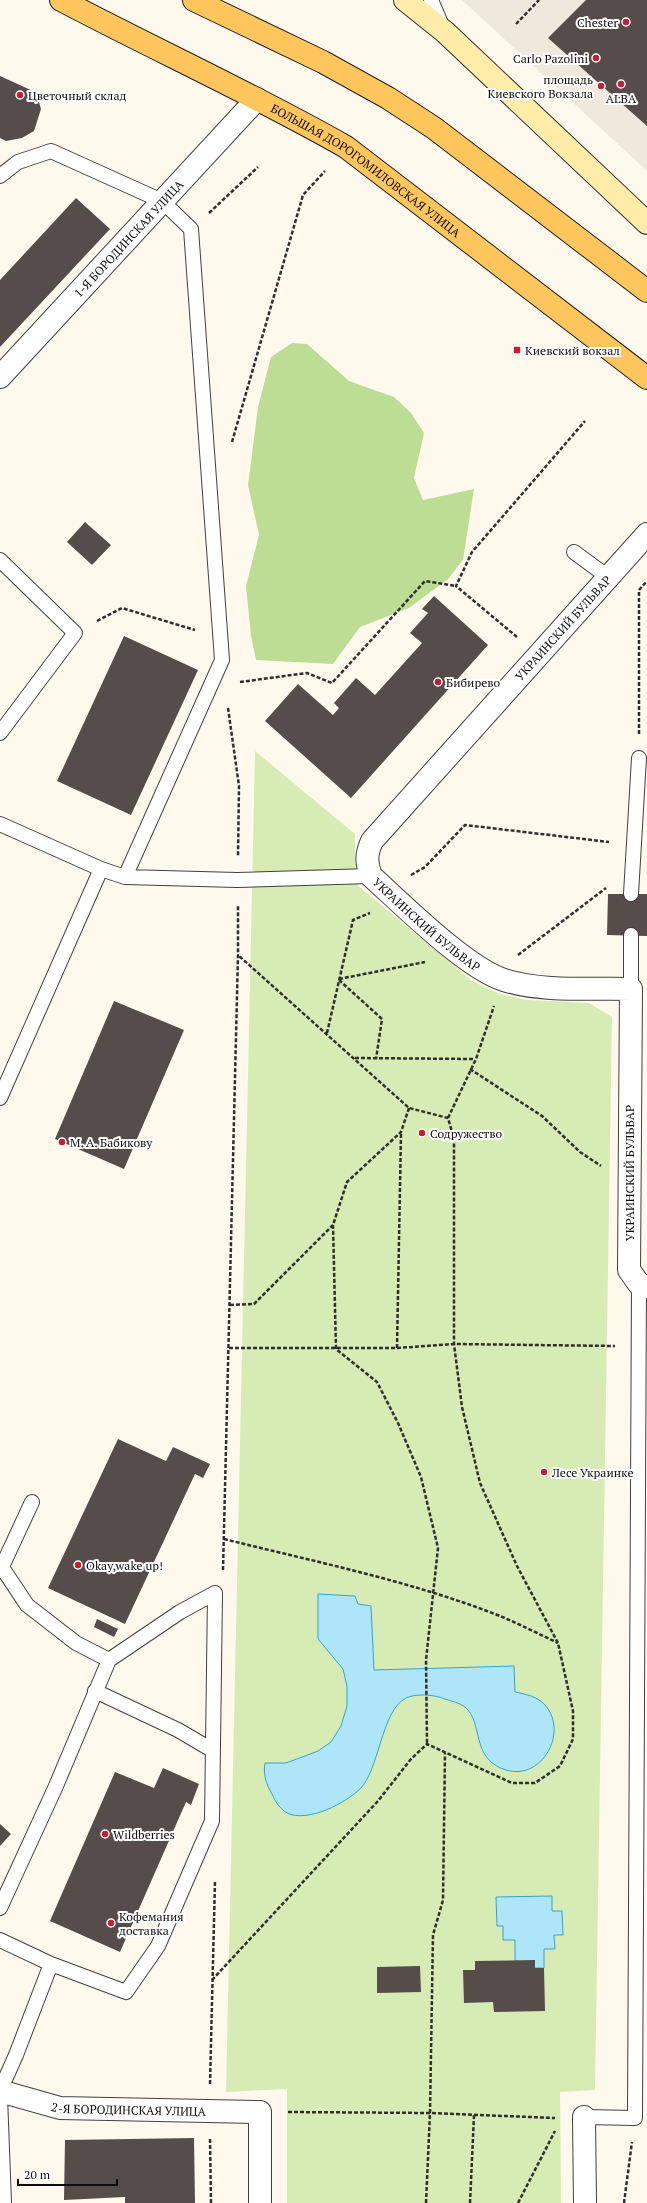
<svg xmlns="http://www.w3.org/2000/svg" width="647" height="2203" font-family="'PT Serif',serif">
<rect width="100%" height="100%" fill="#fff9ed"/>
<path fill="#d7ebb4" d="M255,751L355,834V883L472,981L500,994L527,1000L589,1003L612,1017L595,2090L560,2092L561,2203H287V2089L226,2092Z"/>
<path fill="#bcdd93" d="M292,343L307,344L349,381L394,397L411,413L424,433L414,478L423,500L474,489L463,560L448,579L409,608L360,627L333,664L256,660L251,636L246,586L259,535L248,485L258,407L271,357Z"/>
<path fill="#efe8dc" d="M462,0H647V171Z"/>
<path fill="#afe5f9" stroke="#32a4d3" d="M318,1594L355,1596L358,1604L371,1606L374,1670L514,1666L515,1692C526,1694 538,1697 545,1705C569,1732 542,1781 506,1770C470,1759 484,1723 465,1707C460,1703 451,1701 445,1699C435,1695 423,1694 412,1696C382,1701 381,1766 361,1788C346,1803 308,1823 287,1813C280,1809 275,1801 272,1794C266,1784 263,1774 265,1763H286L318,1751L331,1742L341,1726L347,1706V1686L343,1669L318,1639Z
M552,1896V1911H562L563,1935H554L555,1949H544V1968H535L515,1960V1940H503V1926H497L496,1897Z"/>
<path fill="#564c49" d="M586,0H647V126L548,38Z
M0,76L33,91L38,99L41,109L34,131L22,138L6,141L0,138Z
M76,198L110,229L0,347V280Z
M85,522L111,545L92,565L67,542Z
M434,596L488,645L351,798L265,721L298,684L333,715L339,708L334,703L356,678L375,695L422,643L410,633L428,613L422,609Z
M124,636L198,670L131,815L57,781Z
M608,894H647V936L607,935Z
M114,1001L184,1030L124,1169L55,1139Z
M118,1439L166,1461L173,1447L210,1464L203,1478L195,1474L125,1624L48,1588Z
M97,1619L118,1629L114,1637L94,1627Z
M163,1768L199,1784L191,1805L186,1802L120,1952L50,1921L115,1772L154,1788Z
M0,1824L11,1834L0,1846Z
M535,1960V1968H544L545,2011L494,2012L493,2002L464,2003L463,1970H475V1961Z
M420,1966L421,1992L377,1993V1967Z
M194,2138L195,2203H125V2197L64,2200L65,2140Z"/>
<g fill="none" stroke-linecap="round" stroke-linejoin="round">
<defs>
<path id="lane" d="M431,0L443,28
M0,176L18,162L51,151L162,201L191,229L222,660L125,877
M574,552L608,577
M0,560L75,633L0,733
M0,824L101,869L125,877L237,880L371,876
M631,894L639,758
M631,935V989
M0,1098L101,869
M3,1569L27,1605L76,1643L109,1660
M0,1571L32,1502
M95,1691L178,1730L212,1750
M0,1908L56,1786L109,1660L180,1612L215,1593L212,1821L158,1946L126,1992L51,1964L0,1940
M0,2091L16,2055L51,1964
M0,2096L4,2203
M584,2117L635,2118L639,1284"/>
<g id="street">
<path id="s1" d="M0,377L257,99"/>
<path id="s2" d="M647,534L372,841C366,854 366,862 371,876C402,904 466,968 504,980C541,992 592,988 631,989L629,1270L639,1284L647,1287"/>
<path id="s3" d="M0,2091L60,2108L260,2112V2203"/>
<path d="M584,2117L585,2203"/>
</g>
<path id="secondary" d="M405,0L445,32L647,223"/>
<g id="primary">
<path id="s4" d="M61,0C156,50 253,94 346,147L647,378"/>
<path d="M194,0L323,62L388,98L434,128L647,291"/>
</g>
</defs>
<use href="#lane" stroke="#404040" stroke-width="16"/>
<use href="#street" stroke="#404040" stroke-width="24"/>
<use href="#secondary" stroke="#2f2f2f" stroke-width="24"/>
<use href="#primary" stroke="#1e1e1e" stroke-width="24"/>
<path stroke="#2f2f2f" stroke-width="2.5" stroke-dasharray="4 2" stroke-linecap="butt" d="M516,24L539,0
M209,213L258,167
M232,442L303,195L325,171
M97,621L122,608L195,630
M517,637L456,586L472,552L585,421
M240,682L307,673L332,683L425,581L456,586
M228,708L239,786L238,856
M639,734V590L647,581
M411,875L425,867L465,825L609,842
M518,955L606,888
M339,979L425,962
M339,980L382,1019L376,1059
M327,1033L353,920L370,913
M355,1058L475,1059
M470,1069L542,1116L580,1152L601,1166
M409,1108L401,1132L347,1182L333,1225L336,1349L377,1382L398,1423L421,1477L438,1548L426,1660L427,1744
M448,1118L476,1059L494,1006
M230,1305L254,1304L333,1225
M229,1348H397L454,1344L615,1346
M397,1348L401,1133
M224,1539C316,1562 411,1581 500,1616C519,1624 539,1634 558,1643
M223,1570L238,955V905
M212,1980L378,1801L411,1759L427,1744L512,1783H535L560,1766L573,1739V1711L558,1643L517,1566L480,1483L462,1407L454,1344V1139L448,1118L409,1108L238,955
M210,2084L215,1881
M288,2112L430,2113L555,2118
M210,2139L211,2203
M426,2203L430,2113L433,1935L443,1900L445,1753
M470,2203L474,2115
M518,2203L555,2131
M624,2203L632,2142"/>
<use href="#lane" stroke="#fff" stroke-width="14"/>
<use href="#street" stroke="#fff" stroke-width="22"/>
<use href="#secondary" stroke="#ffeca8" stroke-width="22"/>
<use href="#primary" stroke="#ffc65d" stroke-width="22"/>
</g>
<g fill="#c31e38" stroke="#fff" stroke-width="1.5">
<circle cx="626" cy="22" r="4"/>
<circle cx="596" cy="58" r="4"/>
<circle cx="621" cy="84" r="4"/>
<circle cx="601" cy="86" r="4"/>
<circle cx="20" cy="95" r="4"/>
<rect x="513" y="346" width="8" height="8" rx="2"/>
<circle cx="438" cy="682" r="4"/>
<circle cx="422" cy="1133" r="4"/>
<circle cx="62" cy="1142" r="4"/>
<circle cx="544" cy="1472" r="4"/>
<circle cx="78" cy="1565" r="4"/>
<circle cx="105" cy="1834" r="4"/>
<circle cx="111" cy="1923" r="4"/>
</g>
<g text-anchor="middle" dominant-baseline="central" stroke-width="4" stroke-linejoin="round" paint-order="stroke">
<g font-size="12" fill="#0d0d0d" stroke="#fff" text-anchor="start">
<text x="618" y="22" text-anchor="end">Chester</text>
<text x="588" y="58" text-anchor="end">Carlo Pazolini</text>
<text x="593" y="79" text-anchor="end">площадь<tspan x="593" dy="14">Киевского Вокзала</tspan></text>
<text x="28" y="95">Цветочный склад</text>
<text x="621" y="98" text-anchor="middle">ALBA</text>
<text x="525" y="350">Киевский вокзал</text>
<text x="446" y="682">Бибирево</text>
<text x="430" y="1133">Содружество</text>
<text x="70" y="1142">М. А. Бабикову</text>
<text x="552" y="1472">Лесе Украинке</text>
<text x="86" y="1565">Okay,wake up!</text>
<text x="113" y="1834">Wildberries</text>
<text x="119" y="1916">Кофемания<tspan x="119" dy="14">доставка</tspan></text>
</g>
<g font-size="12" fill="#0d0d0d" stroke="#fff">
<text stroke="none"><textPath href="#s4" startOffset="350">БОЛЬШАЯ ДОРОГОМИЛОВСКАЯ УЛИЦА</textPath></text>
<text stroke="none"><textPath href="#s1" startOffset="189">1-Я БОРОДИНСКАЯ УЛИЦА</textPath></text>
<text transform="translate(563 628) rotate(-48)">УКРАИНСКИЙ БУЛЬВАР</text>
<text stroke="none"><textPath href="#s2" startOffset="522">УКРАИНСКИЙ БУЛЬВАР</textPath></text>
<text transform="translate(629 1173) rotate(-90)">УКРАИНСКИЙ БУЛЬВАР</text>
<text stroke="none"><textPath href="#s3" startOffset="131">2-Я БОРОДИНСКАЯ УЛИЦА</textPath></text>
</g>
</g>
<path d="M18 2179v6h99v-6" fill="none" stroke="#0d0d0d" stroke-width="2"/>
<text x="24" y="2179" font-size="12" fill="#0d0d0d" stroke="#ffffff" stroke-width="3" paint-order="stroke">20 m</text>
</svg>
